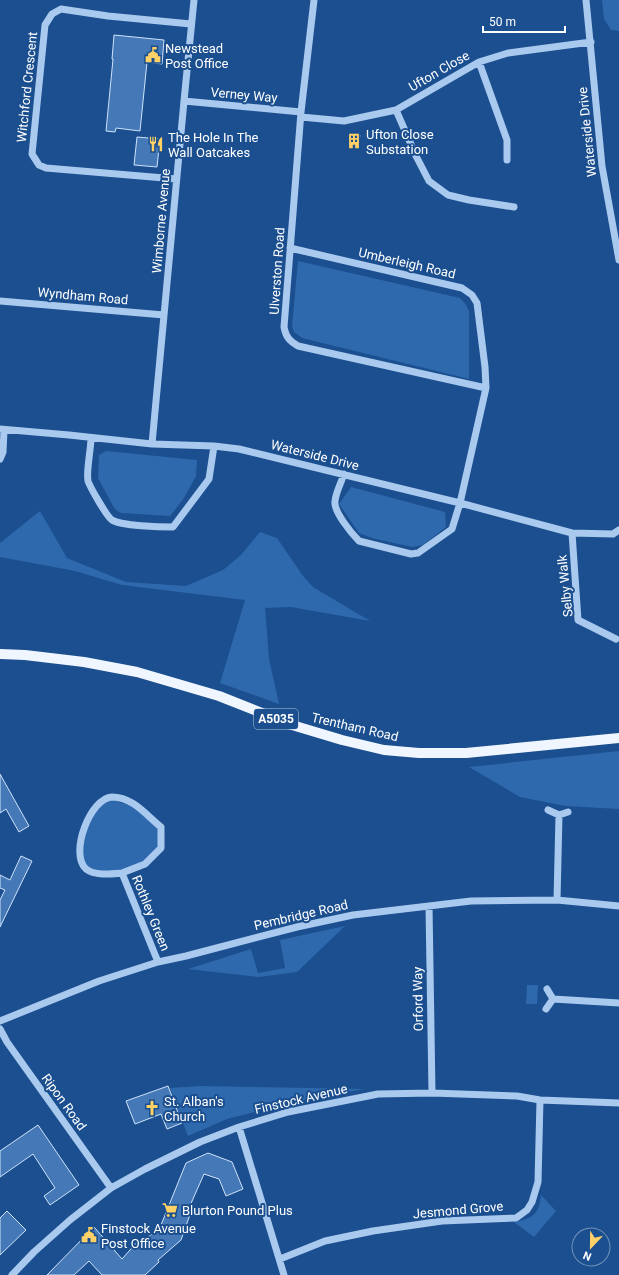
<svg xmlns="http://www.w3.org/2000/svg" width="619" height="1275" font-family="Roboto,sans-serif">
<rect width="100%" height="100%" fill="#1b4f8f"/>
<path fill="#2e69ad" d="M602,0H619V31L611,30L604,19Z
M298,261L460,298L466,305L469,311V379L302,338L294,332L292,326Z
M106,451L197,460L196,476L184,498L170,516L121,513L116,510L113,506L98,478L99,455Z
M351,487L445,512L446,527L423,545L412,547L372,538L359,533L339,504Z
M40,511L67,558L126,582L186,586L223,570L241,555L260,532L277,538L303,576L313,587L370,621L291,607L265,608L269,659L279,704L220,683L245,600L122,585L75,571L0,557V543Z
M619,751V809L565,806L520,797L469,767Z
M112,800L133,806L159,829V847C154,852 149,859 144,863C132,869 89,879 83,862C79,847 90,810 103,802C106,801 110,801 112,800Z
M345,926L297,972L259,977L188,969L251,949L258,973L285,968L280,940Z
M527,985H538L537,1004H526Z
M200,1086L364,1089L304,1100L227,1119L188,1136L170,1088Z
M541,1195L556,1211L534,1237L514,1222C533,1218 539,1215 541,1195Z"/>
<path fill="#4478b7" stroke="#cfe3fa" d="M114,35L164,40L162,64L147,62L140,131L116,128L115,132L106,131L113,59H112Z
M350,134L360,135L358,148L349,147Z
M137,137L160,139L157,167L134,165Z
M0,774L29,826L19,832L6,809L0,813Z
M21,856L32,861L0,927V900L5,890L0,888V875L10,880Z
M168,1086L182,1123L167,1129L161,1114L135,1124L126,1101Z
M38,1125L79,1185L50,1205L44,1196L55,1188L33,1154L0,1177V1151Z
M208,1153L232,1162L243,1189L226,1196L219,1179L204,1174L189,1208L192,1209L181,1240L158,1260L159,1262L145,1275H102L89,1261L74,1275H47L94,1227L122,1259L138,1241L141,1244L161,1225L186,1163Z
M7,1211L26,1230L0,1255V1218Z"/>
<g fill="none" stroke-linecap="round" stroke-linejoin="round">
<path stroke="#a9c9ee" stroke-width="7" d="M314,0L301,112L284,327C286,338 290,341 298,346L486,388
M586,0L602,166L619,260
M479,62L507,140V160
M184,101L301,112
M396,110L416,156L429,181L448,195L469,200L514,207
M301,117L344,121L396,110L479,62L508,53L591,42
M176,179L46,168L39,165L32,154L45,25L52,14L61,9L108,16L191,24
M290,248L462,288L472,295L477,303L485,367L486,388L460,503L452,529L418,553L411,554L359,541C352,534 333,511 335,501C336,492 341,483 344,474
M0,301L164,315
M0,429L69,435L152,444L214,446L239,449L460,503L572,533L613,534L619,530
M91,438C91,449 86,471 88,481C90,487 107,517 112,520C121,526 161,527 173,527L209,479L214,446
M152,444L184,101L194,0
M0,459L3,452L4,430
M572,533L578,620L616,639
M548,810L559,815L568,812
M122,873L145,864L161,848V827C146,815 133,797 112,797C90,798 69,854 86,869C95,876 111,874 122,873L158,962
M557,900L559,815
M429,906L432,1093
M553,999L619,1003
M546,1009L553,999L547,989
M0,1021L99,981L158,962L186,956L297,927L353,915L471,901L557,900L619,906
M0,1029L7,1042L111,1188
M239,1127L284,1275
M280,1259L325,1241L373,1231L442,1221L516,1218L527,1210L532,1202L538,1182L540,1100
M12,1275L34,1252L70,1220L111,1188L145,1169L200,1142L239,1127L288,1112L378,1094L432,1093L517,1096L540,1100L619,1103"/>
<path stroke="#f0f6ff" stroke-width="10" d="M0,654L25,655L84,662L137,672L219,696L292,725L342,740L384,750L419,753H466L619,738"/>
</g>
<defs>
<symbol id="civic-bare" viewBox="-9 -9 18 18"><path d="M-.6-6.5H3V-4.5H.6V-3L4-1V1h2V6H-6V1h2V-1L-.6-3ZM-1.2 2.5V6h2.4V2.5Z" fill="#ffd166" stroke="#1b4f8f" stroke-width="2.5" paint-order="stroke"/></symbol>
<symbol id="building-bare" viewBox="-9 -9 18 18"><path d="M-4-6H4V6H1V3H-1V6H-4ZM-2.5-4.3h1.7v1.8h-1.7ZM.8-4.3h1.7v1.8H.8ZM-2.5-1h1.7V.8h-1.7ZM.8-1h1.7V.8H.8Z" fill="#ffd166" stroke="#1b4f8f" stroke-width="2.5" paint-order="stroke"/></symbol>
<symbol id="restaurant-bare" viewBox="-9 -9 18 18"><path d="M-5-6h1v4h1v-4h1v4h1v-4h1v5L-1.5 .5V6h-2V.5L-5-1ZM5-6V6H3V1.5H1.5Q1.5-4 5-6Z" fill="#ffd166" stroke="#1b4f8f" stroke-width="2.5" paint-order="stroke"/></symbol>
<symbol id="church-bare" viewBox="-9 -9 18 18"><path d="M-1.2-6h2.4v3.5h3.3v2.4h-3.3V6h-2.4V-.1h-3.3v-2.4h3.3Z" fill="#ffd166" stroke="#1b4f8f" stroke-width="2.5" paint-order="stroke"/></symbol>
<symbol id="supermarket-bare" viewBox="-9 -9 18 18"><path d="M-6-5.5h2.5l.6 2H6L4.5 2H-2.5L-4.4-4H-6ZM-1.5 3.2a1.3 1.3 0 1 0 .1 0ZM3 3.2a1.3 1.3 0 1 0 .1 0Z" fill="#ffd166" stroke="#1b4f8f" stroke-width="2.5" paint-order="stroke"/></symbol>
</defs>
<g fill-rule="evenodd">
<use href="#civic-bare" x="142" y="44" width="22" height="22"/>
<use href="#building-bare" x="343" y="130" width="22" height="22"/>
<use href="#restaurant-bare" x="145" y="133" width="22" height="22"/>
<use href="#church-bare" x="141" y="1097" width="22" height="22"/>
<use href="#supermarket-bare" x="159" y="1199" width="22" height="22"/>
<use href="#civic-bare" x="78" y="1224" width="22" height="22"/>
</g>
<g text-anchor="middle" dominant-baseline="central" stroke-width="4" stroke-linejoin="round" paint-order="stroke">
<rect fill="#1b4f8f" stroke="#bbcadd" stroke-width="1" x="254" y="709" width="44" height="20" rx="3"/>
<g font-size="12" font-weight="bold" fill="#fff">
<text x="276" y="719">A5035</text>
</g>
<g font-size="13" fill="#fff" stroke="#1b4f8f" text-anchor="start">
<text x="165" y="48">Newstead<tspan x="165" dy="15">Post Office</tspan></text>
<text x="366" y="134">Ufton Close<tspan x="366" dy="15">Substation</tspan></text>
<text x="168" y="137">The Hole In The<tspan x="168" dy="15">Wall Oatcakes</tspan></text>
<text x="164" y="1101">St. Alban's<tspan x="164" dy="15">Church</tspan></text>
<text x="182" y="1210">Blurton Pound Plus</text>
<text x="101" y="1228">Finstock Avenue<tspan x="101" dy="15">Post Office</tspan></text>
</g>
<g font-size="13" fill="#fff" stroke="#1b4f8f">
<text transform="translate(439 71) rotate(-30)">Ufton Close</text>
<text transform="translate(27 87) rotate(-84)">Witchford Crescent</text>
<text transform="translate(244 95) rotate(5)">Verney Way</text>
<text transform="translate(587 132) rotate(-96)">Waterside Drive</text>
<text transform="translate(161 221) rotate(-85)">Wimborne Avenue</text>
<text transform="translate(407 263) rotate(13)">Umberleigh Road</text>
<text transform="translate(277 271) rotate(-86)">Ulverston Road</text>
<text transform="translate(83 296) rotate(5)">Wyndham Road</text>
<text transform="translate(315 455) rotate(14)">Waterside Drive</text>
<text transform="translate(565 586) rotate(-96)">Selby Walk</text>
<text transform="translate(355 727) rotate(13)">Trentham Road</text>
<text transform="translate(151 913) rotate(68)">Rothley Green</text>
<text transform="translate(301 915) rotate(-13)">Pembridge Road</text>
<text transform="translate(418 999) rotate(-91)">Orford Way</text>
<text transform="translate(301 1099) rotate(-13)">Finstock Avenue</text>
<text transform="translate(64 1102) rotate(54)">Ripon Road</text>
<text transform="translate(458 1210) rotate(-5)">Jesmond Grove</text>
</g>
</g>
<g transform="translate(591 1247) rotate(202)"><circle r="19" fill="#1b4f8f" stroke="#7695bc"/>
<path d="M0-3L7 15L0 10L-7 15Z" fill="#ffd166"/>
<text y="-6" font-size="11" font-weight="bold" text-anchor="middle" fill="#ffffff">N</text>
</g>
<path d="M483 26v6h82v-6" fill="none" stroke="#ffffff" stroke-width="2"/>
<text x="489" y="26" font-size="12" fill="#ffffff" stroke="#1b4f8f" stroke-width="3" paint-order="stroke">50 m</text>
</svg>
